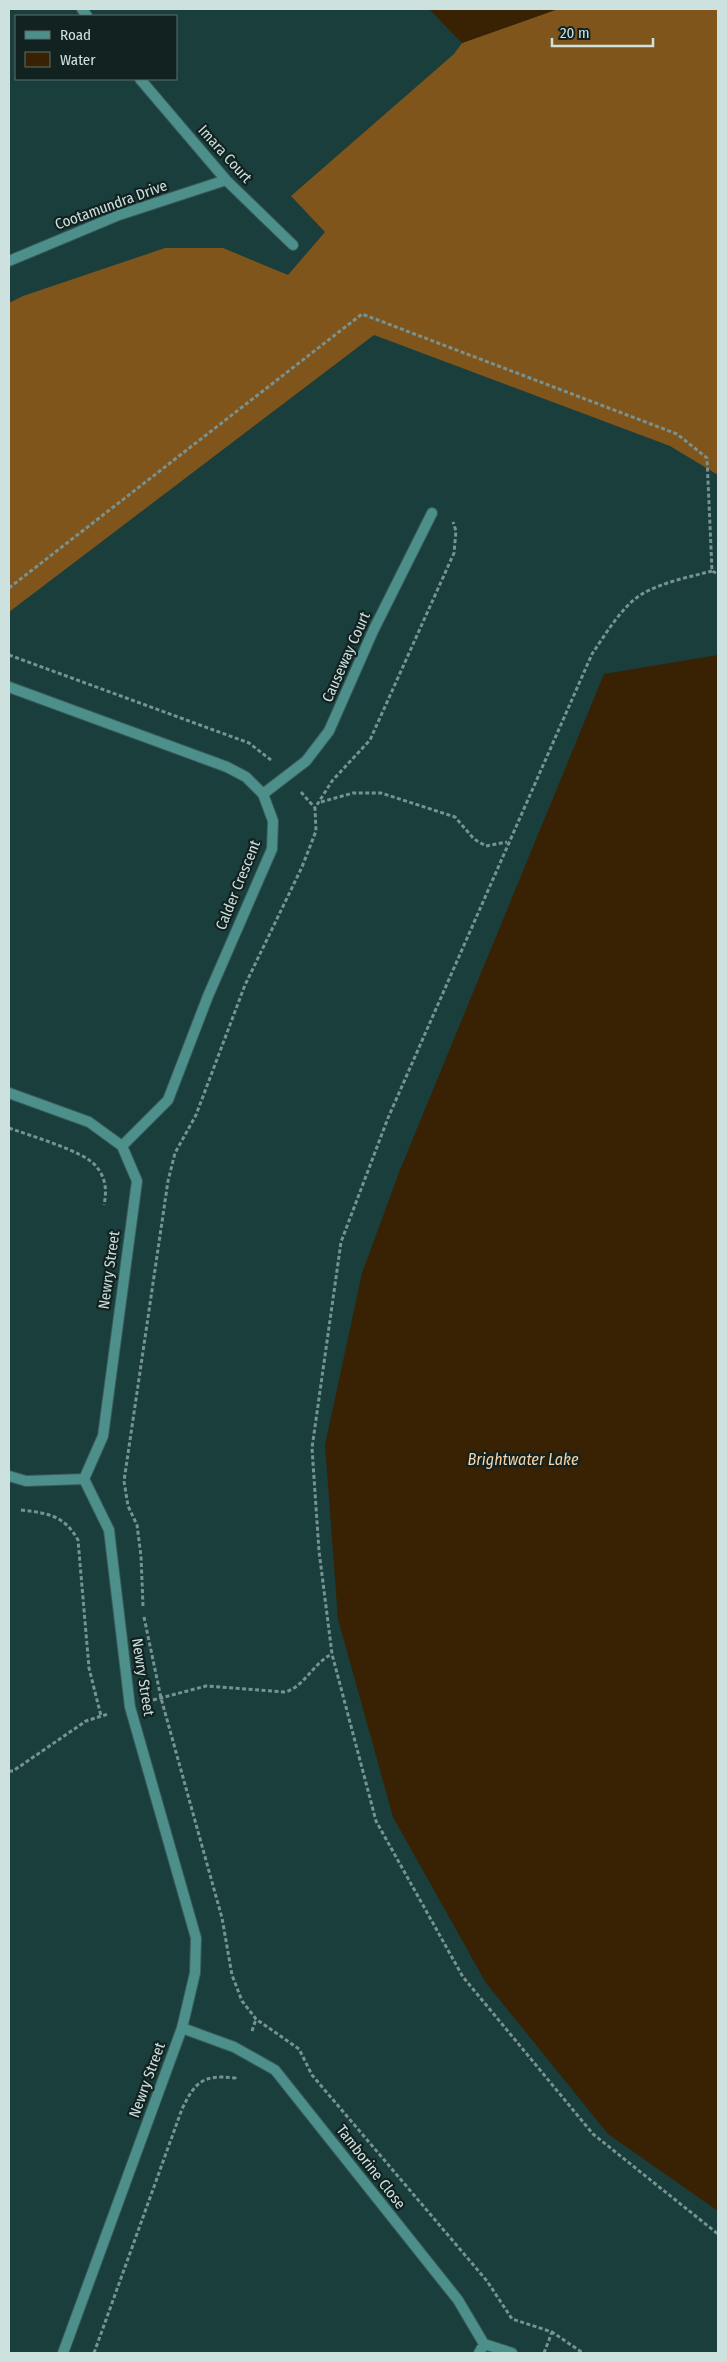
<svg xmlns="http://www.w3.org/2000/svg" width="727" height="2362" font-family="'Fira Sans Condensed',sans-serif">
<rect width="100%" height="100%" fill="#193e3c"/>
<path fill="#80551c" d="M558,9H718V475L670,446L374,335L9,612V303L23,296L165,248H223L288,275L325,232L291,196L454,54L462,43Z"/>
<path fill="#392204" d="M429,9H558L462,43Z
M718,655V2211L608,2134L486,1983L393,1817L338,1619L325,1445L362,1273L400,1170L604,674Z"/>
<g fill="none" stroke-linecap="round" stroke-linejoin="round">
<defs>
<path id="street" d="M82,9L87,16
M140,79L226,180L293,245
M9,261L119,215L226,180
M9,687L227,767L246,777L263,794L273,821L272,849L208,996L168,1100L122,1146
M263,794L306,761L329,731L373,631L432,513
M9,1093L89,1122L122,1146L137,1181L103,1436L84,1479L109,1530L130,1707L196,1938L195,1973L182,2028L63,2353
M9,1476L26,1481L84,1479
M182,2028L234,2047L275,2070L458,2300L484,2344L512,2353
M479,2353L484,2344"/>
</defs>
<use href="#street" stroke="#395b59" stroke-width="12"/>
<path stroke="#779391" stroke-width="3" stroke-dasharray="4 2.5" stroke-linecap="butt" d="M712,571C689,577 663,582 642,594C622,606 605,635 592,654L388,1118L341,1242L312,1448L319,1551L332,1654L376,1821L463,1977L593,2134L718,2234
M9,588L362,314L677,434L707,458L712,571L718,574
M9,655L249,743L271,760
M301,792L315,808
M321,802L353,793H381L455,817L474,839L486,846L507,842
M9,1128C28,1135 83,1151 95,1165C106,1177 107,1190 104,1205
M21,1510C47,1513 64,1515 78,1540L89,1668L101,1716
M143,1606L141,1556L137,1525L128,1506L124,1481L168,1181L175,1153L196,1115L245,985L302,867L316,831L315,808L332,781L370,740L454,553L456,531L453,522
M144,1617L161,1698L222,1918L232,1975L242,2001L256,2019L299,2049L312,2075L487,2281L512,2319L552,2332L583,2353
M153,1700L206,1686L284,1692C303,1689 313,1663 332,1654
M9,1771H13L86,1721L108,1714
M252,2031L256,2019
M94,2353L182,2109C195,2082 203,2074 235,2078L236,2075
M544,2353L552,2332"/>
<use href="#street" stroke="#4d8f8b" stroke-width="10"/>
</g>
<g text-anchor="middle" dominant-baseline="central" stroke-width="4.5" stroke-linejoin="round" paint-order="stroke">
<g font-size="15" fill="#cde1df" stroke="#122220">
<text transform="translate(225 154) rotate(48)">Imara Court</text>
<text transform="translate(111 205) rotate(-20)">Cootamundra Drive</text>
<text transform="translate(346 657) rotate(-66)">Causeway Court</text>
<text transform="translate(238 885) rotate(-68)">Calder Crescent</text>
<text transform="translate(109 1270) rotate(-82)">Newry Street</text>
<text transform="translate(143 1677) rotate(81)">Newry Street</text>
<text transform="translate(147 2080) rotate(-70)">Newry Street</text>
<text transform="translate(371 2167) rotate(52)">Tamborine Close</text>
</g>
<g font-size="16" font-style="italic" fill="#fad3a7" stroke="#122220">
<text x="523" y="1459">Brightwater Lake</text>
</g>
</g>
<rect width="727" height="2362" fill="none" stroke="#cde1df" stroke-width="20"/>
<rect x="15" y="15" width="162" height="65" fill="#122220" stroke="#5d6e6c"/>
<rect x="25" y="31" width="25" height="8" fill="#4d8f8b" stroke="#5d6e6c"/>
<text x="60" y="40" font-size="15" fill="#cde1df">Road</text>
<rect x="25" y="52" width="25" height="15" fill="#392204" stroke="#5d6e6c"/>
<text x="60" y="65" font-size="15" fill="#cde1df">Water</text>
<path d="M552 38v8h101v-8" fill="none" stroke="#cde1df" stroke-width="2.5"/>
<text x="560" y="38" font-size="15" fill="#cde1df" stroke="#122220" stroke-width="4" paint-order="stroke">20 m</text>
</svg>
